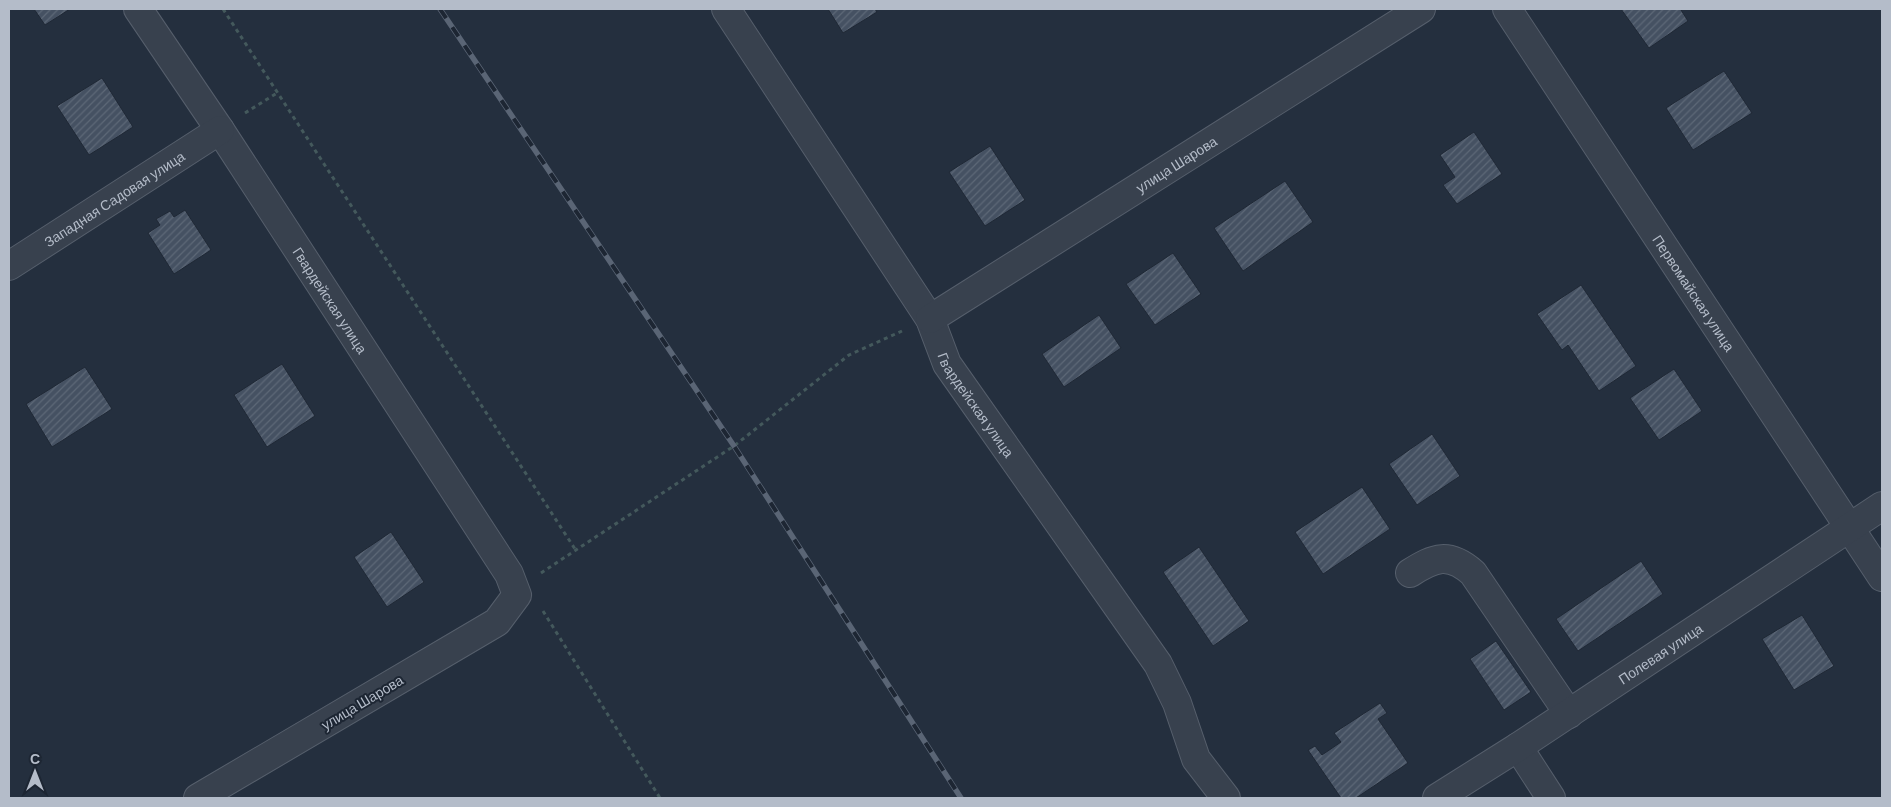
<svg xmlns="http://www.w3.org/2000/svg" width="1891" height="807" font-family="Barlow,sans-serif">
<defs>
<pattern id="building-hatch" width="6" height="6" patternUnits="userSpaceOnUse" patternTransform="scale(1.25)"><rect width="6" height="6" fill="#455162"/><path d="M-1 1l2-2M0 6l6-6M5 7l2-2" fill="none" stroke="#5d6877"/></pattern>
</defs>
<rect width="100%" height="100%" fill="#242f3e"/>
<path fill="url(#building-hatch)" stroke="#1f2835" d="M34,9H70L45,25Z
M828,9H875L877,12L843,33Z
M1621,9H1683L1681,10L1688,21L1649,48Z
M1724,71L1752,113L1693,150L1666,108Z
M102,78L133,127L89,155L57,106Z
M1474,132L1502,174L1457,204L1443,185L1455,177L1440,155Z
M990,146L1025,200L985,226L949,172Z
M1285,181L1313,222L1243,271L1214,228Z
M185,210L211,250L174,274L148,233L160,225L156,219L170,211L174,217Z
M1173,253L1201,294L1155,325L1126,284Z
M1581,285L1636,366L1599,391L1568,345L1562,350L1537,314Z
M1099,315L1121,348L1064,387L1042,354Z
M282,364L315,416L267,447L234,395Z
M85,367L112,409L52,447L26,404Z
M1674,369L1702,411L1659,440L1630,398Z
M1432,434L1460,476L1417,505L1389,464Z
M1362,487L1390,529L1323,574L1295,532Z
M391,532L424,582L387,607L354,557Z
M1199,547L1249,621L1213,646L1163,572Z
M1641,561L1663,594L1578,651L1556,619Z
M1802,615L1834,666L1794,690L1762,639Z
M1496,641L1531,692L1504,710L1470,659Z
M1380,703L1387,713L1378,719L1408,763L1356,798H1341L1308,750L1315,746L1322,755L1341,742L1334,733Z"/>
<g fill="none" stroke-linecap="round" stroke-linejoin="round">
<defs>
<g id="minor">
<path id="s1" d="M138,9L220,130L509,574L517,595L497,622L198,798"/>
<path id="s2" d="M726,9L930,319L947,364L1158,664L1177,703L1196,759L1226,798"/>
<path id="s3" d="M1507,9L1882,577"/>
<path id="s4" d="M9,266L220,130"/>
<path id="s5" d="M930,319L1421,9"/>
<path d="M1410,573C1435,557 1449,552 1473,573L1569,714"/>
<path d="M1518,747L1551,798"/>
<path id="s6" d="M1437,798L1518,747L1882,506"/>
</g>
</defs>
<use href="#minor" stroke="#565f6c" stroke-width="30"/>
<path stroke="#44595c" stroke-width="3" stroke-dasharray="4 4" stroke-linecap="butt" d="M223,9L575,549
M245,113L277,93
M541,573L734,446L849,355L902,331
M543,611L660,798"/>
<use href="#minor" stroke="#38414e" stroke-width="28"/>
<defs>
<path id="rail" d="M440,9L734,446L961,798"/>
</defs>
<use href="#rail" stroke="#5a6575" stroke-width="5.5"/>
<use href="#rail" stroke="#1d2633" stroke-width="4" stroke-dasharray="11" stroke-linecap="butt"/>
</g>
<g text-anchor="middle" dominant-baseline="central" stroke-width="4" stroke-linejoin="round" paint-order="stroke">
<g font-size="14" fill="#b4bcc9" stroke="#1d2633">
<text stroke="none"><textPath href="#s5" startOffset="291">улица Шарова</textPath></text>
<text stroke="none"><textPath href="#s4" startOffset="125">Западная Садовая улица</textPath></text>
<text stroke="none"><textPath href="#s3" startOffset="340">Первомайская улица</textPath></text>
<text stroke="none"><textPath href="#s1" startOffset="349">Гвардейская улица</textPath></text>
<text stroke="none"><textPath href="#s2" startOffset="469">Гвардейская улица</textPath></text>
<text stroke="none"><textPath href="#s6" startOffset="266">Полевая улица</textPath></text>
<text transform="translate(362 702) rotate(-31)">улица Шарова</text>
</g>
</g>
<rect width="1891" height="807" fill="none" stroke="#b4bcc9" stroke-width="20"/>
<g transform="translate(35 772)" stroke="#1d2633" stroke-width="4" paint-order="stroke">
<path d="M0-4L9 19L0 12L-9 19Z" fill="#b4bcc9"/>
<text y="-8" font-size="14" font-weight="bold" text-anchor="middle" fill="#b4bcc9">С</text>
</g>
</svg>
